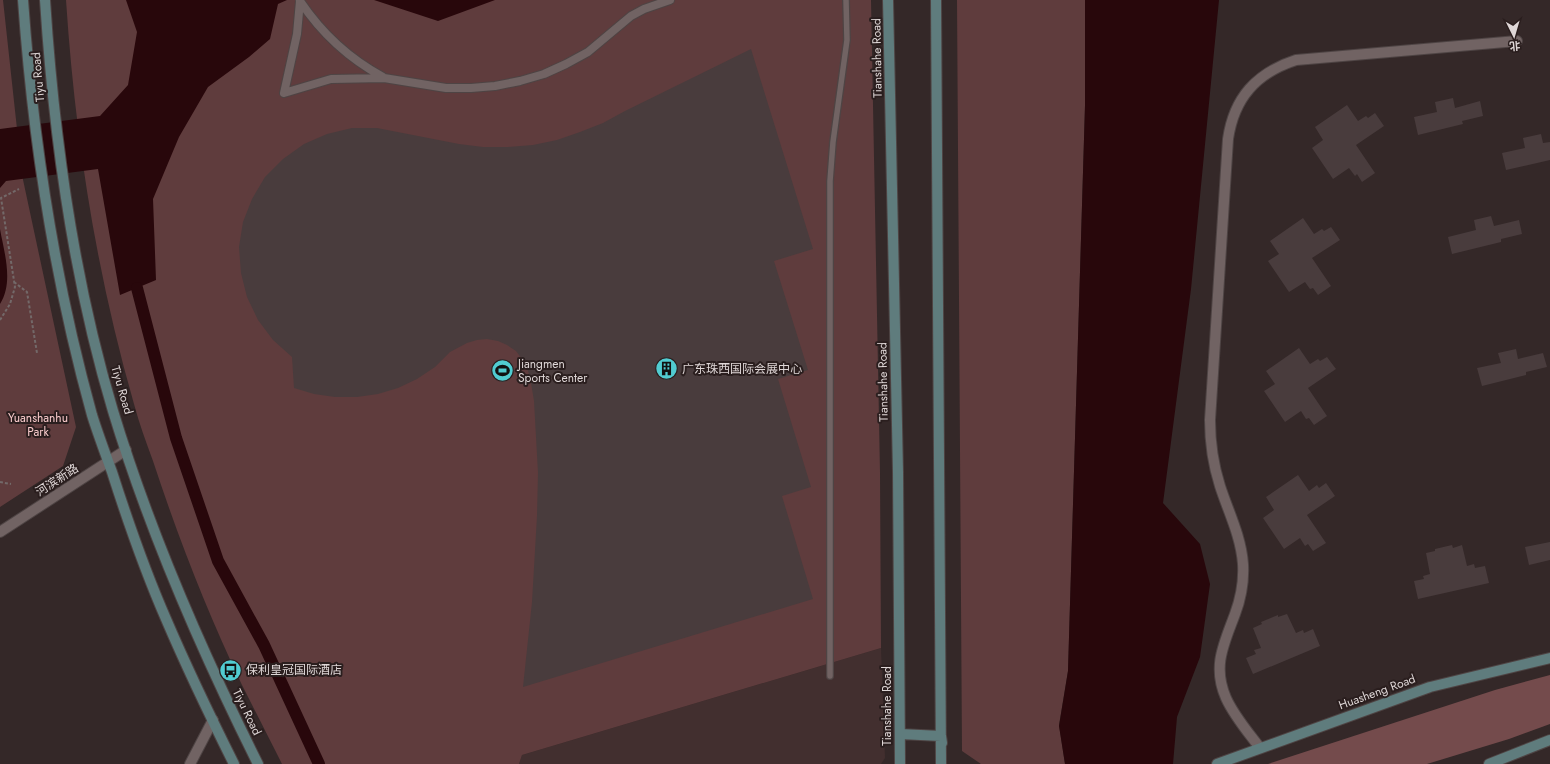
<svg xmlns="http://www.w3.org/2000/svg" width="1550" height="764" font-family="Jost,'Noto Sans SC',sans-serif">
<rect width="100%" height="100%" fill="#342828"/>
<path fill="#422f2f" d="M881,648L885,758L881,764H519L522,755Z"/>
<path fill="#5f3c3d" d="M0,0H3L22,175L76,427L63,466L0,507Z
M66,0H871L880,472L881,648L522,755L519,764H282C269,738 255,711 242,685C207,612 178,537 153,461C146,442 139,423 134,404C96,272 75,137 66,0Z
M957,0H1085V106L1068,671L1059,725L1065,764H981L962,751Z"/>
<path fill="#744b4c" d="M1550,675V724L1509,739L1427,764H1268L1495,690Z"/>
<path fill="#28070b" d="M126,0H287L278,4L270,39L249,57L208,87L179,137L153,199L156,280L120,295L98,169L6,181L0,188V129L100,116L128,85L137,32Z
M374,0H495L438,21Z
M1085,0H1219L1191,289L1163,503L1200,544L1210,584L1200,657L1177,717L1173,764H1065L1059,726L1068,671L1085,106Z
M0,229C4,252 14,282 0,304Z"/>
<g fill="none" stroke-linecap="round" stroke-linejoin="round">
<path stroke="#28070b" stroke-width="12" d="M137,288L176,438L218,561L264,645L319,764"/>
</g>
<path fill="#493c3d" d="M751,49L813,249L774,261L808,370L778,379L811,487L782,496L813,599L523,687L532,602L537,516L538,473L534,401L530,377L527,368L522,359L516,351L507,345L498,341L487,339L477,340L467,343L450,352L435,367L417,379L398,388L378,394L357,397H335L314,394L294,388L292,357L273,340L258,320L247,297L241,273L239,247L243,222L252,199L265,177L283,159L304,144L327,134L352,128H377L459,144L483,147H508L533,145L557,140L580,132L603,123L625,111Z
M1453,98L1455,108L1480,101L1483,116L1462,121L1463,124L1418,135L1414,117L1437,112L1435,102Z
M1347,105L1358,121L1366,116L1368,118L1375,113L1384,126L1356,145L1375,173L1362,182L1357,174L1355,176L1349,168L1333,179L1312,148L1323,140L1315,127Z
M1541,134L1543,143L1550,142V160L1506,170L1502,153L1525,148L1523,138Z
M1491,216L1494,226L1519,220L1522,234L1501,239V242L1452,254L1448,237L1476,230L1474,220Z
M1303,218L1314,234L1322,229L1324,231L1331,227L1340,240L1312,258L1331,286L1318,295L1313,288L1310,289L1305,282L1289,292L1268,261L1279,254L1270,241Z
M1299,348L1310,364L1318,359L1320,361L1327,357L1336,369L1308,388L1327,416L1314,425L1309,418L1306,419L1301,411L1285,422L1264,391L1275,384L1266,371Z
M1516,349L1518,359L1543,353L1547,367L1526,372V375L1482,386L1477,368L1501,363L1498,353Z
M1298,475L1309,491L1317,485L1319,488L1326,483L1335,496L1307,515L1326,543L1313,551L1308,544L1305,546L1300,538L1284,549L1263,518L1274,510L1266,497Z
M1550,542V560L1529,565L1525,547Z
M1452,545L1453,548L1462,545L1467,566L1474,564L1475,568L1485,566L1489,583L1418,599L1414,581L1424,579L1423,576L1430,574L1426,553L1435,551V549Z
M1287,614L1296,633L1303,630L1304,633L1313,629L1320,646L1253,674L1246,658L1256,654L1254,650L1261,648L1253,628L1262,624L1261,622L1278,615V617Z"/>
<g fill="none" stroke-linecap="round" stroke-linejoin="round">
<defs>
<path id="service" d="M830,676V181L833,142L847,40L846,0"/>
<path id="pedestrian" d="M300,1L297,34L284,93L331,79L384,78L446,88H471L495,86L520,81L544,74L566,64L588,52L631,16L644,9L670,0
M300,1C322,34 348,58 383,77"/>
<path id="minor" d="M0,532L126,450
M1260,748C1248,732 1234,716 1226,698C1212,666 1224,644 1235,614C1241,598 1244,581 1243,564C1241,536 1228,511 1220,486C1213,464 1210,443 1210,420L1228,139C1234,98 1256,73 1296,60L1517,41
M190,764L213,720"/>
<path id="secondary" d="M23,0C33,141 54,278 92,415C98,434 105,453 112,472C128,522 145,571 166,619C187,668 210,716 234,764
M45,0C54,139 73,278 113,411C150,533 201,650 258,764
M888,0L898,472L900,764
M936,0L941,764
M900,734L941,736L942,743
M1217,764L1430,687L1550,658
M1489,764L1550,740"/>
</defs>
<use href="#service" stroke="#4e4444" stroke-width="8"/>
<use href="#pedestrian" stroke="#4e4444" stroke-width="10"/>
<use href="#minor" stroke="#4e4444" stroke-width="12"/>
<use href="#secondary" stroke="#4e4444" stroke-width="12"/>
<path stroke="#736969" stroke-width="2" stroke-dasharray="3 2" stroke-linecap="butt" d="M14,282L27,292L37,353
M0,320L10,304L15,287L1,198L19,189
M0,482L11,484"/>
<use href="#service" stroke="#716363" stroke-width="5.5"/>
<use href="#pedestrian" stroke="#716363" stroke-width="8"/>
<use href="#minor" stroke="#716363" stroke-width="10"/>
<use href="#secondary" stroke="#5f7c7d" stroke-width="10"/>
</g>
<defs>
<symbol id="building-disc" viewBox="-11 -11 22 22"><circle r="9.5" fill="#51ccd1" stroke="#2a1e1e"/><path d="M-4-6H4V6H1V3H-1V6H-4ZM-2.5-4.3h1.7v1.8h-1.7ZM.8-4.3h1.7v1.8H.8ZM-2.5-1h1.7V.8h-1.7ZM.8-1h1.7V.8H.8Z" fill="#111"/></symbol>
<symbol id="stadium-disc" viewBox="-11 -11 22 22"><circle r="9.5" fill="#51ccd1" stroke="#2a1e1e"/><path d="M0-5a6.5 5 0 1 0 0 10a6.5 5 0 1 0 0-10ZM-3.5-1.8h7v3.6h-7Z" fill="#111"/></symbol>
<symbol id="bus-disc" viewBox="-11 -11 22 22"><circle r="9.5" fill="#51ccd1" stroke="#2a1e1e"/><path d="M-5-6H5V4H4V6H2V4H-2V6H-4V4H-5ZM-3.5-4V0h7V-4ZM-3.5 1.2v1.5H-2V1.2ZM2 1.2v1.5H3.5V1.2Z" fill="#111"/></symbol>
</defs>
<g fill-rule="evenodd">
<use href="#building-disc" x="654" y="356" width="25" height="25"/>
<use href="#stadium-disc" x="490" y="358" width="25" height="25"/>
<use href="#bus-disc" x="218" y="658" width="25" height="25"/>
</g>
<g text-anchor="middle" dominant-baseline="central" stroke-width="4" stroke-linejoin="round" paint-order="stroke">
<g font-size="12" fill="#dfd7d7" stroke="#2a1e1e">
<text transform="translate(877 58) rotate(-91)">Tianshahe Road</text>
<text transform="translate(38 77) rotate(-95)">Tiyu Road</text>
<text transform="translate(883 382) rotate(-91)">Tianshahe Road</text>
<text transform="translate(122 390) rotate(74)">Tiyu Road</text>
<text transform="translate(57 480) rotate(-33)">河滨新路</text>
<text transform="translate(1377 692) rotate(-20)">Huasheng Road</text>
<text transform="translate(887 706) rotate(-90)">Tianshahe Road</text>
<text transform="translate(247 712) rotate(64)">Tiyu Road</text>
</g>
<g font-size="12" fill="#dfd7d7" stroke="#2a1e1e" text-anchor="start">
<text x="518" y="364">Jiangmen<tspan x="518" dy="14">Sports Center</tspan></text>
<text x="682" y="369">广东珠西国际会展中心</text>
<text x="246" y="670">保利皇冠国际酒店</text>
</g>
<g font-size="12" fill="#facccd" stroke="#2a1e1e">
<text x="38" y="418">Yuanshanhu<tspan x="38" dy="14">Park</tspan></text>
</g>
</g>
<g transform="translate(1514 36) rotate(175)" stroke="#2a1e1e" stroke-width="3" paint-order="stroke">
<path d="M0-3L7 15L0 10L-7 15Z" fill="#dfd7d7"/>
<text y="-6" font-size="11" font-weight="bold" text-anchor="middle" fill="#dfd7d7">北</text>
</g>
</svg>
